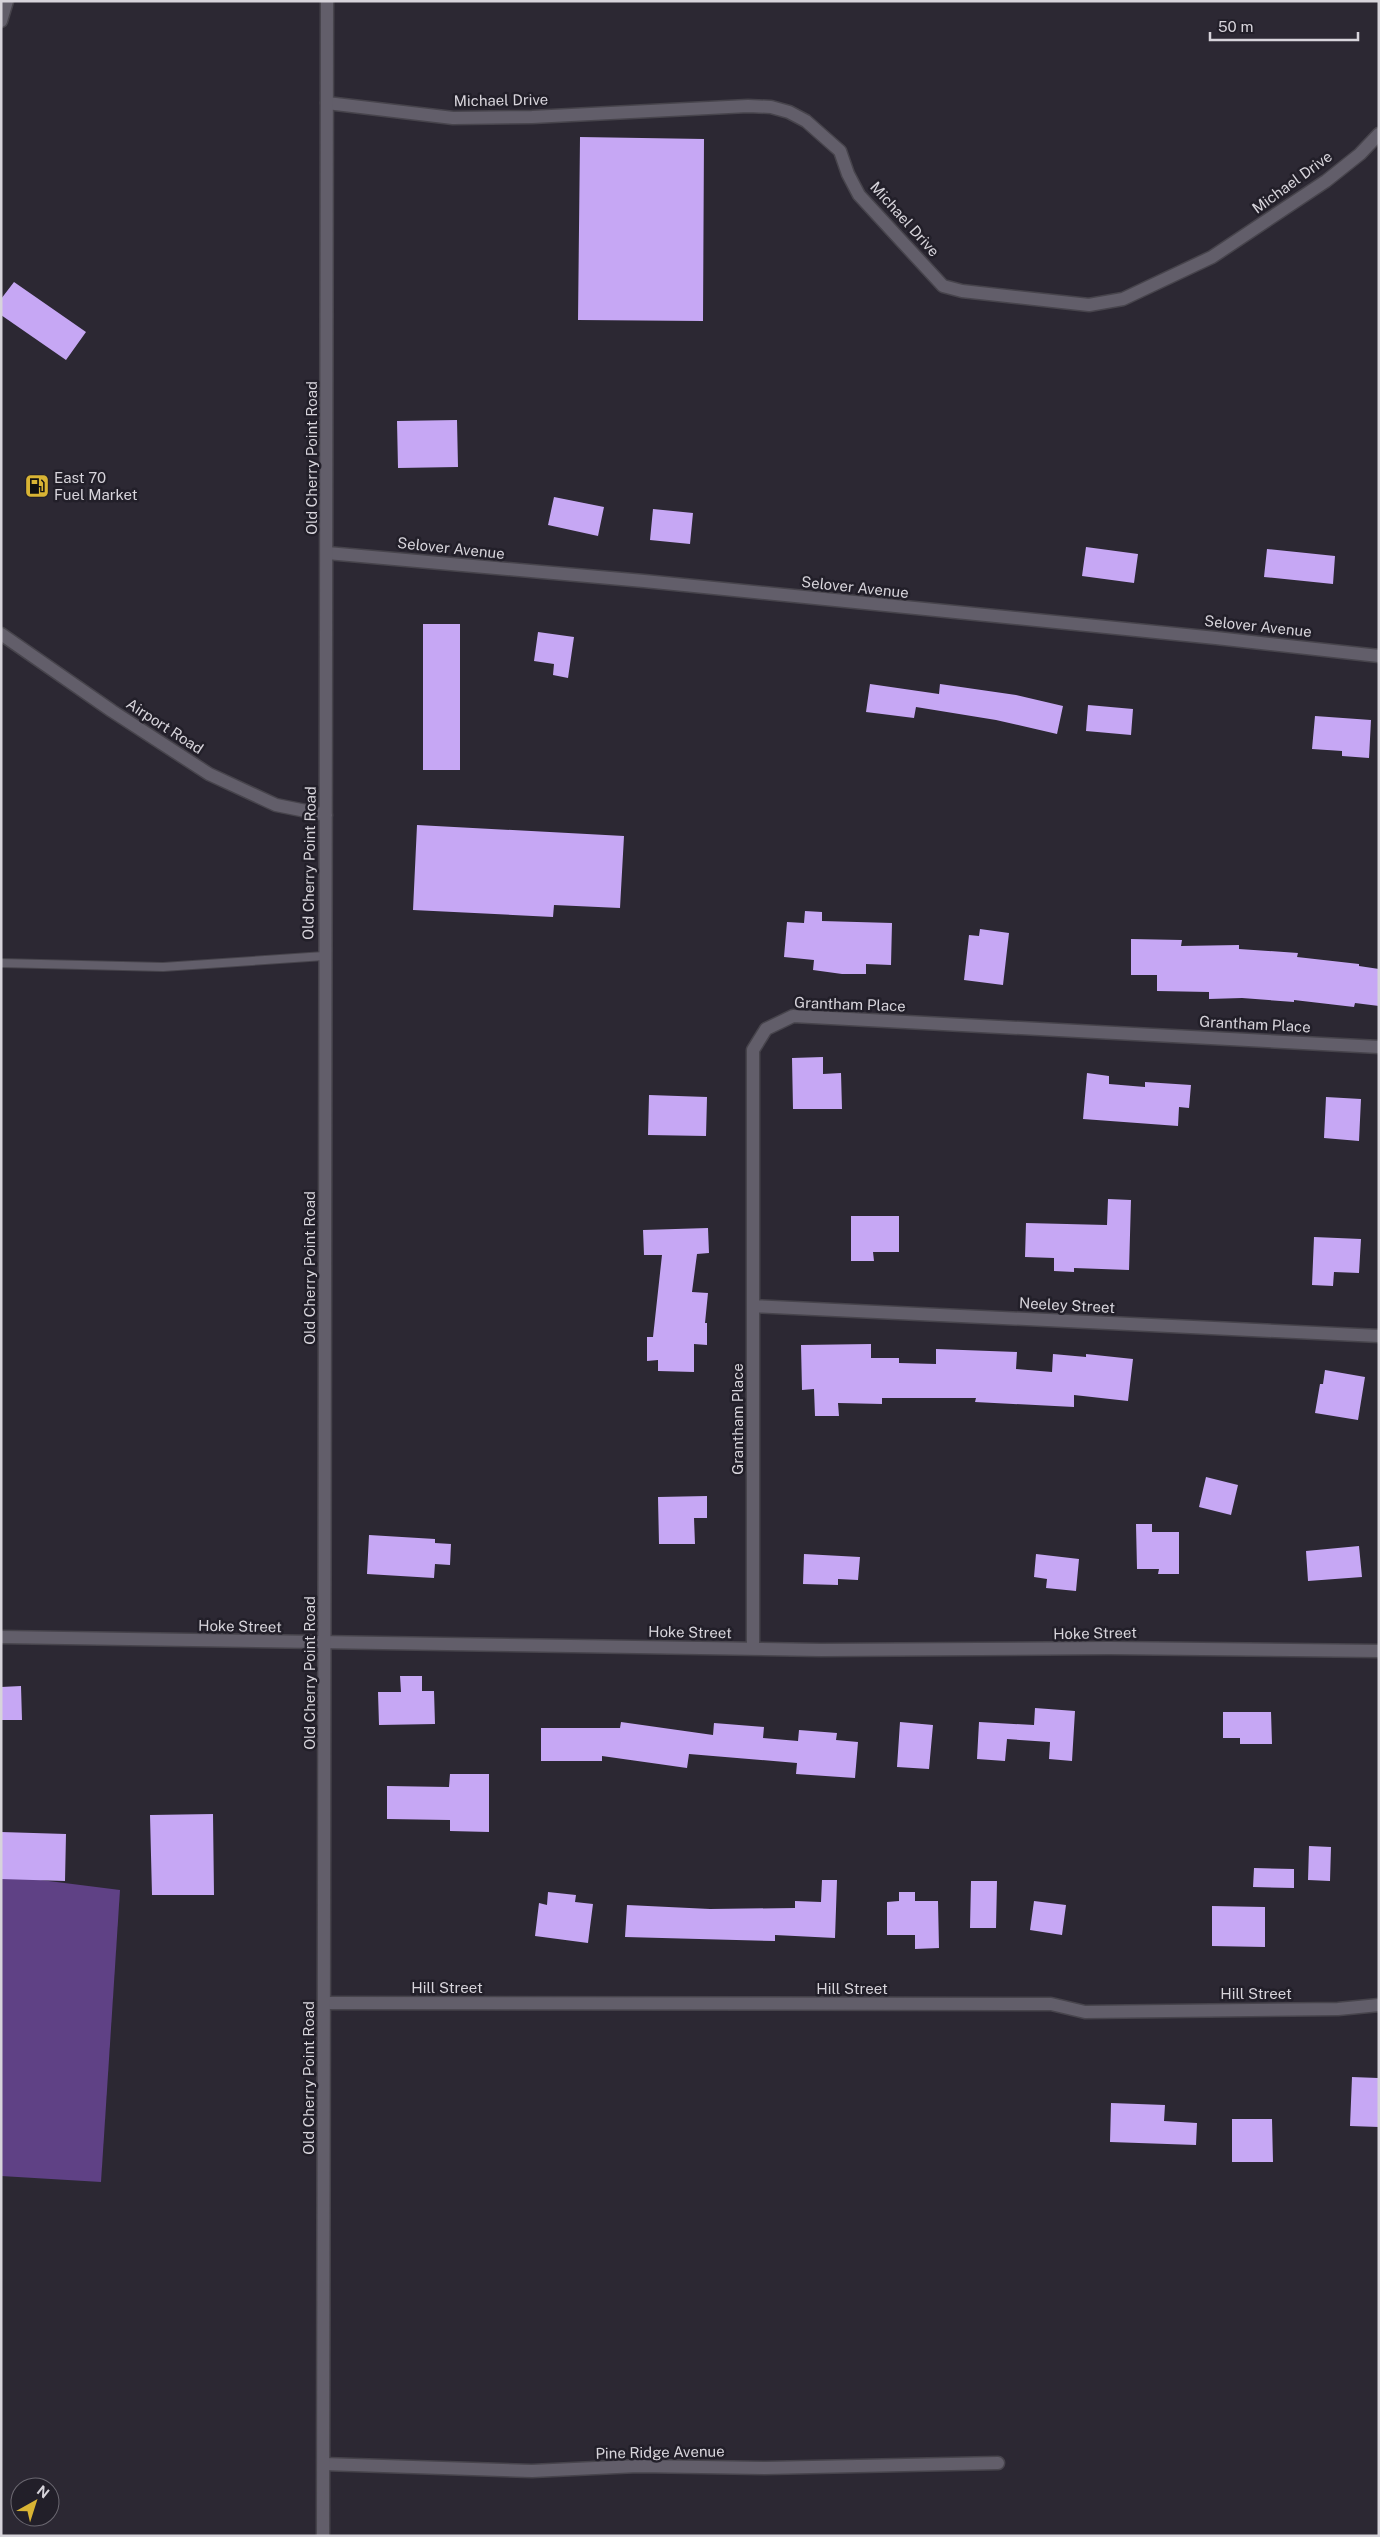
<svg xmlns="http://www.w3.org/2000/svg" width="1380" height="2537" font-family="'Public Sans',sans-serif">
<rect width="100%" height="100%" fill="#2c2833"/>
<path fill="#5f4185" d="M1,1875L120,1890L101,2182L1,2176Z"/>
<path fill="#c6a7f4" d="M580,137L704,139L703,321L578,320Z
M14,282L86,332L66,360L1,315V299Z
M457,420L458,467L398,468L397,421Z
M554,497L604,507L598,536L548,525Z
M653,509L693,513L690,544L650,540Z
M1086,547L1138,554L1134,583L1082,576Z
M1267,549L1335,556L1333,584L1264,577Z
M423,624H460V770H423Z
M538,632L574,637L568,678L553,675L554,664L534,661Z
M870,684L939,694L940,684L1016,695L1063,706L1057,734L996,720L916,707L914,718L866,712Z
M1088,705L1133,709L1131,735L1086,731Z
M1315,716L1371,720L1369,758L1342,756V751L1312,749Z
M417,825L624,836L620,908L554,905L553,917L413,910Z
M805,911L822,912V921L892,923L891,965L866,964V974H842L813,970L814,960L784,957L787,922L804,923Z
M980,929L1009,933L1003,985L964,980L969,935L979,936Z
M1131,939L1182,940L1181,946L1239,945V949L1298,953L1297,957L1359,964V966L1379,969V1006L1355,1003L1354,1007L1294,1000V1002L1242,998L1209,999V992L1157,991V975H1131Z
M823,1057V1074L841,1073L842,1109H793L792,1058Z
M1087,1073L1109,1076V1084L1145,1087V1082L1191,1085L1189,1108L1179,1107L1178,1126L1083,1119Z
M649,1095L707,1097L706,1136L648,1135Z
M1326,1097L1361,1099L1359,1141L1324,1138Z
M1108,1199L1131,1200L1129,1270L1074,1268V1272L1054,1271V1258L1025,1257L1026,1223L1107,1225Z
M851,1216H899V1252H873L874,1261H851Z
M708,1228L709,1253L697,1254L692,1292L708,1293L705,1323H707V1345L694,1344V1372L658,1371V1360L647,1361V1337H653L662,1255H644L643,1230Z
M1314,1237L1361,1239L1359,1273L1334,1272L1333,1286L1312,1285Z
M871,1344V1358H899V1363L936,1364V1349L1017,1352L1016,1369L1052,1372L1053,1354L1086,1357V1354L1133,1359L1128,1401L1074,1395V1407L975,1402L976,1398H882V1404L838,1403L839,1416H815L814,1389L802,1390L801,1345Z
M1325,1370L1365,1377L1358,1420L1315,1413L1320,1384H1323Z
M1206,1477L1238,1485L1231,1515L1199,1507Z
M707,1496V1518H694L695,1544H659L658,1497Z
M1136,1524H1152V1532H1179V1574H1158L1159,1569H1137Z
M369,1535L435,1539V1543L451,1544L450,1565L435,1564L434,1578L367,1574Z
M1359,1546L1362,1577L1308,1581L1306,1551Z
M804,1554L860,1557L858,1580L838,1579V1585L803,1584Z
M1036,1554L1079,1559L1076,1591L1046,1588L1047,1579L1034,1577Z
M400,1676H422V1691H434L435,1724L379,1725L378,1692H401Z
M21,1686L22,1720H1V1687Z
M1035,1708L1075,1711L1072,1761L1049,1759L1050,1742L1007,1739L1005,1761L977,1759L979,1722L1034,1725Z
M1223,1712H1271L1272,1744H1240V1738H1223Z
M621,1722L713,1735L714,1723L764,1727L763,1738L798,1741L799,1730L837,1733L836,1740L858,1742L855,1778L796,1774L797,1763L689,1754L687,1768L602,1756V1761H541V1728H620Z
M900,1722L933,1725L929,1769L897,1767Z
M450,1774H489V1832L450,1831V1820L387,1819V1786L449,1787Z
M213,1814L214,1895H152L150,1815Z
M1,1832L66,1834L65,1881L1,1879Z
M1309,1846L1331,1847L1330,1881L1308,1880Z
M1254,1868L1294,1869V1888L1253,1887Z
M822,1880H837L835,1938L775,1935V1941L625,1937L627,1905L710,1909L795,1908V1901L821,1902Z
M971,1881H997L996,1928H970Z
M548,1892L576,1895L575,1902L593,1904L588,1943L535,1936L539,1903L547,1905Z
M899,1892H915V1901H938L939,1948L915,1949V1935H887V1902L899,1901Z
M1034,1901L1066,1905L1062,1935L1030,1930Z
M1212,1906L1265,1907V1947L1212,1946Z
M1352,2077L1378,2078L1379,2127L1350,2126Z
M1111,2103L1165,2105L1164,2121L1197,2123L1196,2145L1110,2142Z
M1232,2119H1272L1273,2162H1232Z"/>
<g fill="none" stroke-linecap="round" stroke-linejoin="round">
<defs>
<path id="service" d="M1,963L163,967L324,956"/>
<path id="minor" d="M327,103L453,118L532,117L748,106L771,107L789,112L806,121L840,151L848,174L859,195L943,286L962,291L1089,305L1123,299L1212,257L1326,181L1360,154L1379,134
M327,553L644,581L1216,638L1379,656
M753,1306L1379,1336
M1,1637L821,1650L1109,1648L1379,1651
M753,1649V1050L766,1029L793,1016L1379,1047
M324,2003L1051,2004L1085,2012L1338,2009L1379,2005
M324,2464L532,2471L638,2466L765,2468L998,2463"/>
<path id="tertiary" d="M1,21L7,1
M1,634L112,711L209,774L276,805L326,815
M323,2536L327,1"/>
</defs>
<use href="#service" stroke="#47444c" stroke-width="10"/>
<use href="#minor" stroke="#47444c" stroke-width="15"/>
<use href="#tertiary" stroke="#47444c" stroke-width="15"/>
<use href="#service" stroke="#625e6a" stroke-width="8"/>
<use href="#minor" stroke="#625e6a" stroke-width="12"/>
<use href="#tertiary" stroke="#625e6a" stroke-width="12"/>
</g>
<defs>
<symbol id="fuel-square" viewBox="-11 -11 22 22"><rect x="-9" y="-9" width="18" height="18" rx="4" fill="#d9b434" stroke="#221f29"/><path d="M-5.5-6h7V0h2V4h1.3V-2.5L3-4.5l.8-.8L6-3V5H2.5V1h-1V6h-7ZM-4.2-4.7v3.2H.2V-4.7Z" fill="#111"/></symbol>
</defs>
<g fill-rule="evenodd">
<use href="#fuel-square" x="23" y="472" width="28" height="28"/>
</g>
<g text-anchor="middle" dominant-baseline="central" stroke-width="5" stroke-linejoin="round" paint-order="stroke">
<g font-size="15" fill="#d7d4db" stroke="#221f29">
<text transform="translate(501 100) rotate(-1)">Michael Drive</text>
<text transform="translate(1292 182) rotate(-36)">Michael Drive</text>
<text transform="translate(905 219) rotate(48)">Michael Drive</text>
<text transform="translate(311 458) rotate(-90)">Old Cherry Point Road</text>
<text transform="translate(451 548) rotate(6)">Selover Avenue</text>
<text transform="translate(855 587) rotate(6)">Selover Avenue</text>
<text transform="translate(1258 626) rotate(6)">Selover Avenue</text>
<text transform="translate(165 726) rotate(33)">Airport Road</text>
<text transform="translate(309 863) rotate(-89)">Old Cherry Point Road</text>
<text transform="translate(850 1004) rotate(2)">Grantham Place</text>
<text transform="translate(1255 1024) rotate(3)">Grantham Place</text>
<text transform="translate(309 1268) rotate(-90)">Old Cherry Point Road</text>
<text transform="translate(1067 1305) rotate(3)">Neeley Street</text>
<text transform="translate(737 1419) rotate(-90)">Grantham Place</text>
<text transform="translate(240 1626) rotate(1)">Hoke Street</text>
<text transform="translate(690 1632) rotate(1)">Hoke Street</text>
<text transform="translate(1095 1633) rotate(-1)">Hoke Street</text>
<text transform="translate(309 1673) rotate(-90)">Old Cherry Point Road</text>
<text x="447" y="1987">Hill Street</text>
<text x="852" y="1988">Hill Street</text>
<text x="1256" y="1993">Hill Street</text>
<text transform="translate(308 2078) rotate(-90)">Old Cherry Point Road</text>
<text transform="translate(660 2452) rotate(-1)">Pine Ridge Avenue</text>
</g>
<g font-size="15" fill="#d7d4db" stroke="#221f29" text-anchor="start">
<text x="54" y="477">East 70<tspan x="54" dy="17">Fuel Market</tspan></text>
</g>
</g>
<rect width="1380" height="2537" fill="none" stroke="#d7d4db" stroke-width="5"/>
<g transform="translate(35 2502) rotate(39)"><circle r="24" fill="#221f29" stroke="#6a6770"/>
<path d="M0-4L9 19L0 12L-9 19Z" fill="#d9b434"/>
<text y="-8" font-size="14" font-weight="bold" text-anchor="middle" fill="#d7d4db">N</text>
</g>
<path d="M1210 32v8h148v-8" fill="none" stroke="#d7d4db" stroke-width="2.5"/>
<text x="1218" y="32" font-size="15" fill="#d7d4db" stroke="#221f29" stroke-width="4" paint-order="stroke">50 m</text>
</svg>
